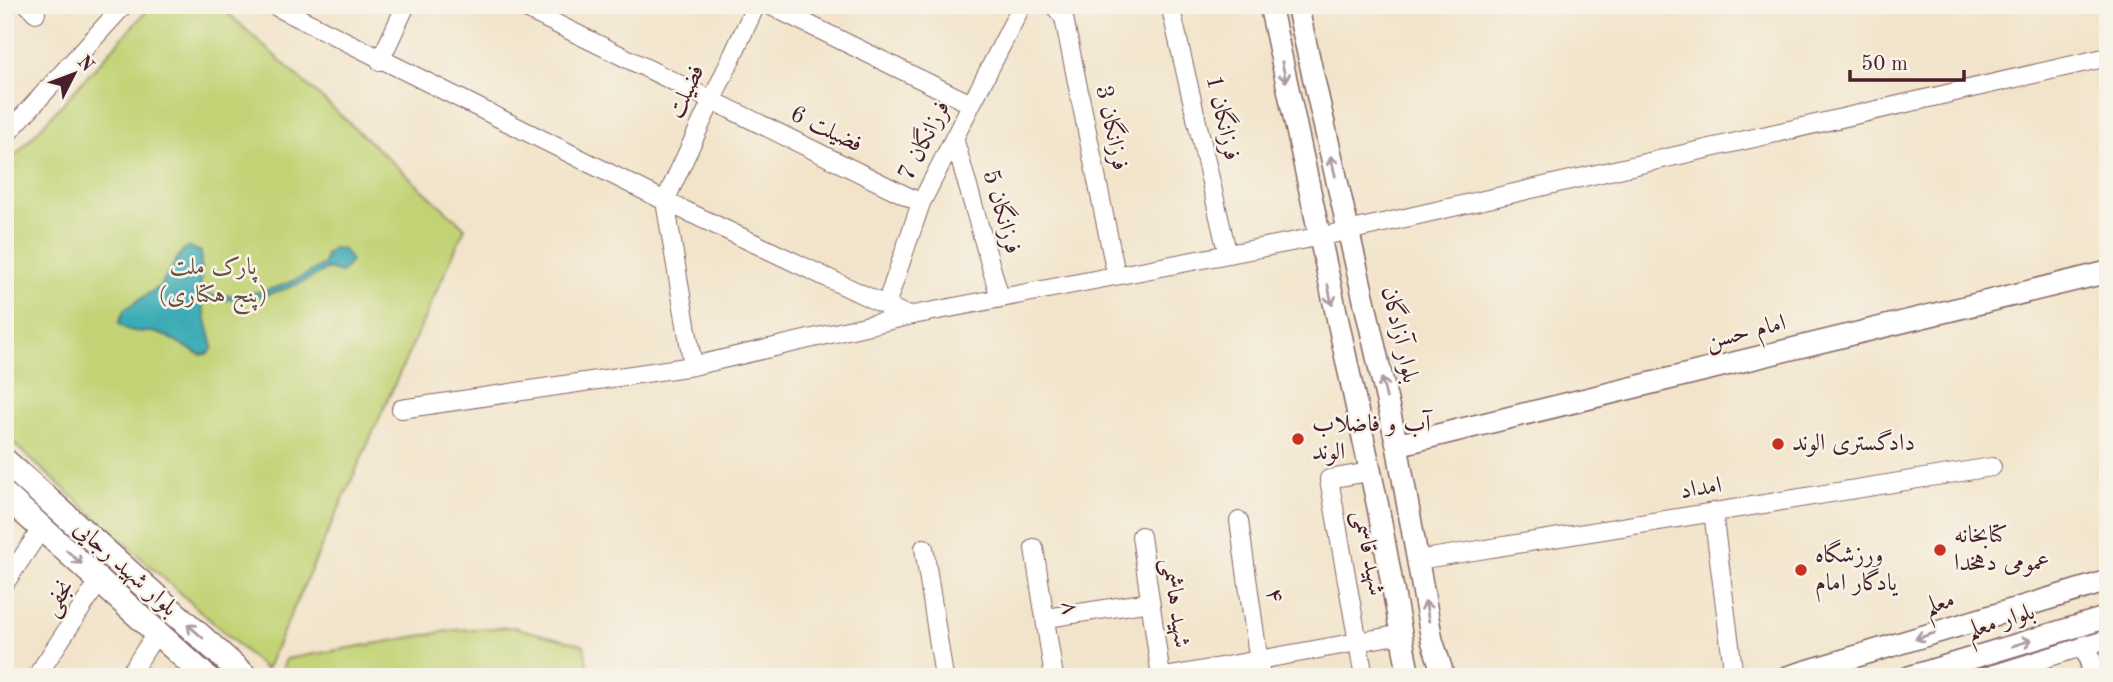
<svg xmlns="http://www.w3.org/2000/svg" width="2113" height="682" font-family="'Old Standard TT',Amiri,serif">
<rect width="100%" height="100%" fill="#f7f3e8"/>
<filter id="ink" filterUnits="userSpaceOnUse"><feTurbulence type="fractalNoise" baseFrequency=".0143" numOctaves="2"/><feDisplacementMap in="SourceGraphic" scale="14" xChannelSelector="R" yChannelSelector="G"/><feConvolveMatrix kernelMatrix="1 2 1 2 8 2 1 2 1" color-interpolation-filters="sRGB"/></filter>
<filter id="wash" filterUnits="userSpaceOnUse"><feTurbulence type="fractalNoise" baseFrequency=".00686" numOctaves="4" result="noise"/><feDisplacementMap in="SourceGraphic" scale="28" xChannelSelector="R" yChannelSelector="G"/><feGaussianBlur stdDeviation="1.57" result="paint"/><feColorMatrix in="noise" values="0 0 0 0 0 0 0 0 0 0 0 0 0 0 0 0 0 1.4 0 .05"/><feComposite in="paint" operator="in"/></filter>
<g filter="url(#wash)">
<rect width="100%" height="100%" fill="#f2e4ca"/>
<path fill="#c2d376" stroke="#867950" stroke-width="2" d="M152,5H219L465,228L266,670L5,436V167Z
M513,627L584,645L589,677H279L286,659L454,630Z"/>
<path fill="#3aabb5" stroke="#426570" stroke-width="2" d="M189,247L201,252V295C247,299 286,289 324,264L326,254L333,248L343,249L351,261L341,273L327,269C286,294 249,302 201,300L213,347L209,353L201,355C185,348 174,337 156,333C143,330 128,335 119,323L124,310L160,286L183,250Z"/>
</g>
<g filter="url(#ink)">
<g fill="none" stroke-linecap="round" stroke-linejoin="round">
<defs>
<path id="minor" d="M28,5L36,13
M273,5L665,201L908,316L1348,231L2108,57
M518,5L921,203
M769,5L971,104
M1054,5L1064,18L1114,264
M1170,5L1225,243
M380,61L406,5
M5,136L124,5
M954,138L1000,298
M886,305L921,203L1022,5
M693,366L665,201L756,5
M401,409L693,366L908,316
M1713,512L1734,677
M1239,521L1261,677
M1141,536L1161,677
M924,548L944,677
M1034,548L1054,677
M1418,560L1992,467
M5,583L42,528
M1047,618L1150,602
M36,677L100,580
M128,677L157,632
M1165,677L1402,634
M1364,677L1329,479L1369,472
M1985,677L2108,639"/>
<path id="tertiary" d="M1270,5L1378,507L1409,677
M1297,5L1397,445L1432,640L1444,677
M1397,445L2108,272
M2086,646L2095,677
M1787,677L2108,581
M1909,677L2108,617"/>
<path id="secondary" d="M5,461L246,677
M5,495L206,677"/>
</defs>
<use href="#minor" stroke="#856463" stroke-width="20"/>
<use href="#tertiary" stroke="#856463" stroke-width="24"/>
<use href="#secondary" stroke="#856463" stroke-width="27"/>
<use href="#minor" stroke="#fff" stroke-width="18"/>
<use href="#tertiary" stroke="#fff" stroke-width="21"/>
<use href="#secondary" stroke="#fff" stroke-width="24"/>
</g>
<defs><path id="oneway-shaft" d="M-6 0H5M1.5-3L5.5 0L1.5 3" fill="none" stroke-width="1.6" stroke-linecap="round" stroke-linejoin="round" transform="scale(1.75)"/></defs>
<g stroke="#ae9aa0">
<use href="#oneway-shaft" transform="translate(1284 72) rotate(78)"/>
<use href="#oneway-shaft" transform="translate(1333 166) rotate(-103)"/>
<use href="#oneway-shaft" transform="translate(1330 295) rotate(78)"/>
<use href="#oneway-shaft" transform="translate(1384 388) rotate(-103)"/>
<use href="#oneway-shaft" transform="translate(74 557) rotate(42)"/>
<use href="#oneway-shaft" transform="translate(1427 611) rotate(-100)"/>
<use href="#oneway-shaft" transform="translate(195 631) rotate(-138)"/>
<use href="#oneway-shaft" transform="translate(1925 636) rotate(163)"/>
<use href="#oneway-shaft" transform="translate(2022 643) rotate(-17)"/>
</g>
</g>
<g fill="#c8321e" stroke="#f7f3e8" stroke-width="2.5">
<circle cx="1298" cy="439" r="7"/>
<circle cx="1778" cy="444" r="7"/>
<circle cx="1940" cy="550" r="7"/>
<circle cx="1801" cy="570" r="7"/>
</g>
<g text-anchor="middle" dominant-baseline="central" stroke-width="5" stroke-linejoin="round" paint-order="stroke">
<g font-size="24" fill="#4a1f2b" stroke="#f7f3e8">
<text transform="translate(687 92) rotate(-65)">فضیلت</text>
<text transform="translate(1222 118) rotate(77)">فرزانگان 1</text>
<text transform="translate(1111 128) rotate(78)">فرزانگان 3</text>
<text transform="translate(826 130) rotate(26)">فضیلت 6</text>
<text transform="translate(925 141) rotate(-63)">فرزانگان 7</text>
<text transform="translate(1001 212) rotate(74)">فرزانگان 5</text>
<text transform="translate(1746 333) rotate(-14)">امام حسن</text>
<text transform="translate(1399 335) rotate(77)">بلوار آزادگان</text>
<text transform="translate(1701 489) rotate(-9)">امداد</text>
<text transform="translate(1368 553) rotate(79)">شهید قاسمی</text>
<text transform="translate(125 569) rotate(42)">بلوار شهید رجایی</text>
<text transform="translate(1274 595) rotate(82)">۴</text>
<text transform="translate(59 598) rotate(-56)">نجفی</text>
<text transform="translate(1175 603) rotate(82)">شهید هاشمی</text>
<text transform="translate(1940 604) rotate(-17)">معلم</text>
<text transform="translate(1069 608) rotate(81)">۸</text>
<text transform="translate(2001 622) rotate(-17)">بلوار معلم</text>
</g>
<g font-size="24" fill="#684c3e" stroke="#f7f3e8">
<text x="213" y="268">پارک ملت<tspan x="213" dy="28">(پنج هکتاری)</tspan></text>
</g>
<g font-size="24" fill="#4a1f2b" stroke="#f7f3e8" text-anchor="start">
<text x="1312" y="425">آب و فاضلاب<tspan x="1312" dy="28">الوند</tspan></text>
<text x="1792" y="444">دادگستری الوند</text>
<text x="1954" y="536">کتابخانه<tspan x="1954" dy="28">عمومی دهخدا</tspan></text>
<text x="1815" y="556">ورزشگاه<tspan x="1815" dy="28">یادگار امام</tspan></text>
</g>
</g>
<rect width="2113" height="682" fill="none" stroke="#f7f3e8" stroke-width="28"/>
<g transform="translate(74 74) rotate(48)" stroke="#f7f3e8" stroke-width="5" paint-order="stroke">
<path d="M0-5L12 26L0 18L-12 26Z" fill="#4a1f2b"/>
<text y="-10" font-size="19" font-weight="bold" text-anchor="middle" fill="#4a1f2b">N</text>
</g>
<path d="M1850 70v10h114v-10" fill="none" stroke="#4a1f2b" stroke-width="3.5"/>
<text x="1861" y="70" font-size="21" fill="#4a1f2b" stroke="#f7f3e8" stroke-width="5" paint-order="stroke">50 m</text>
</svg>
